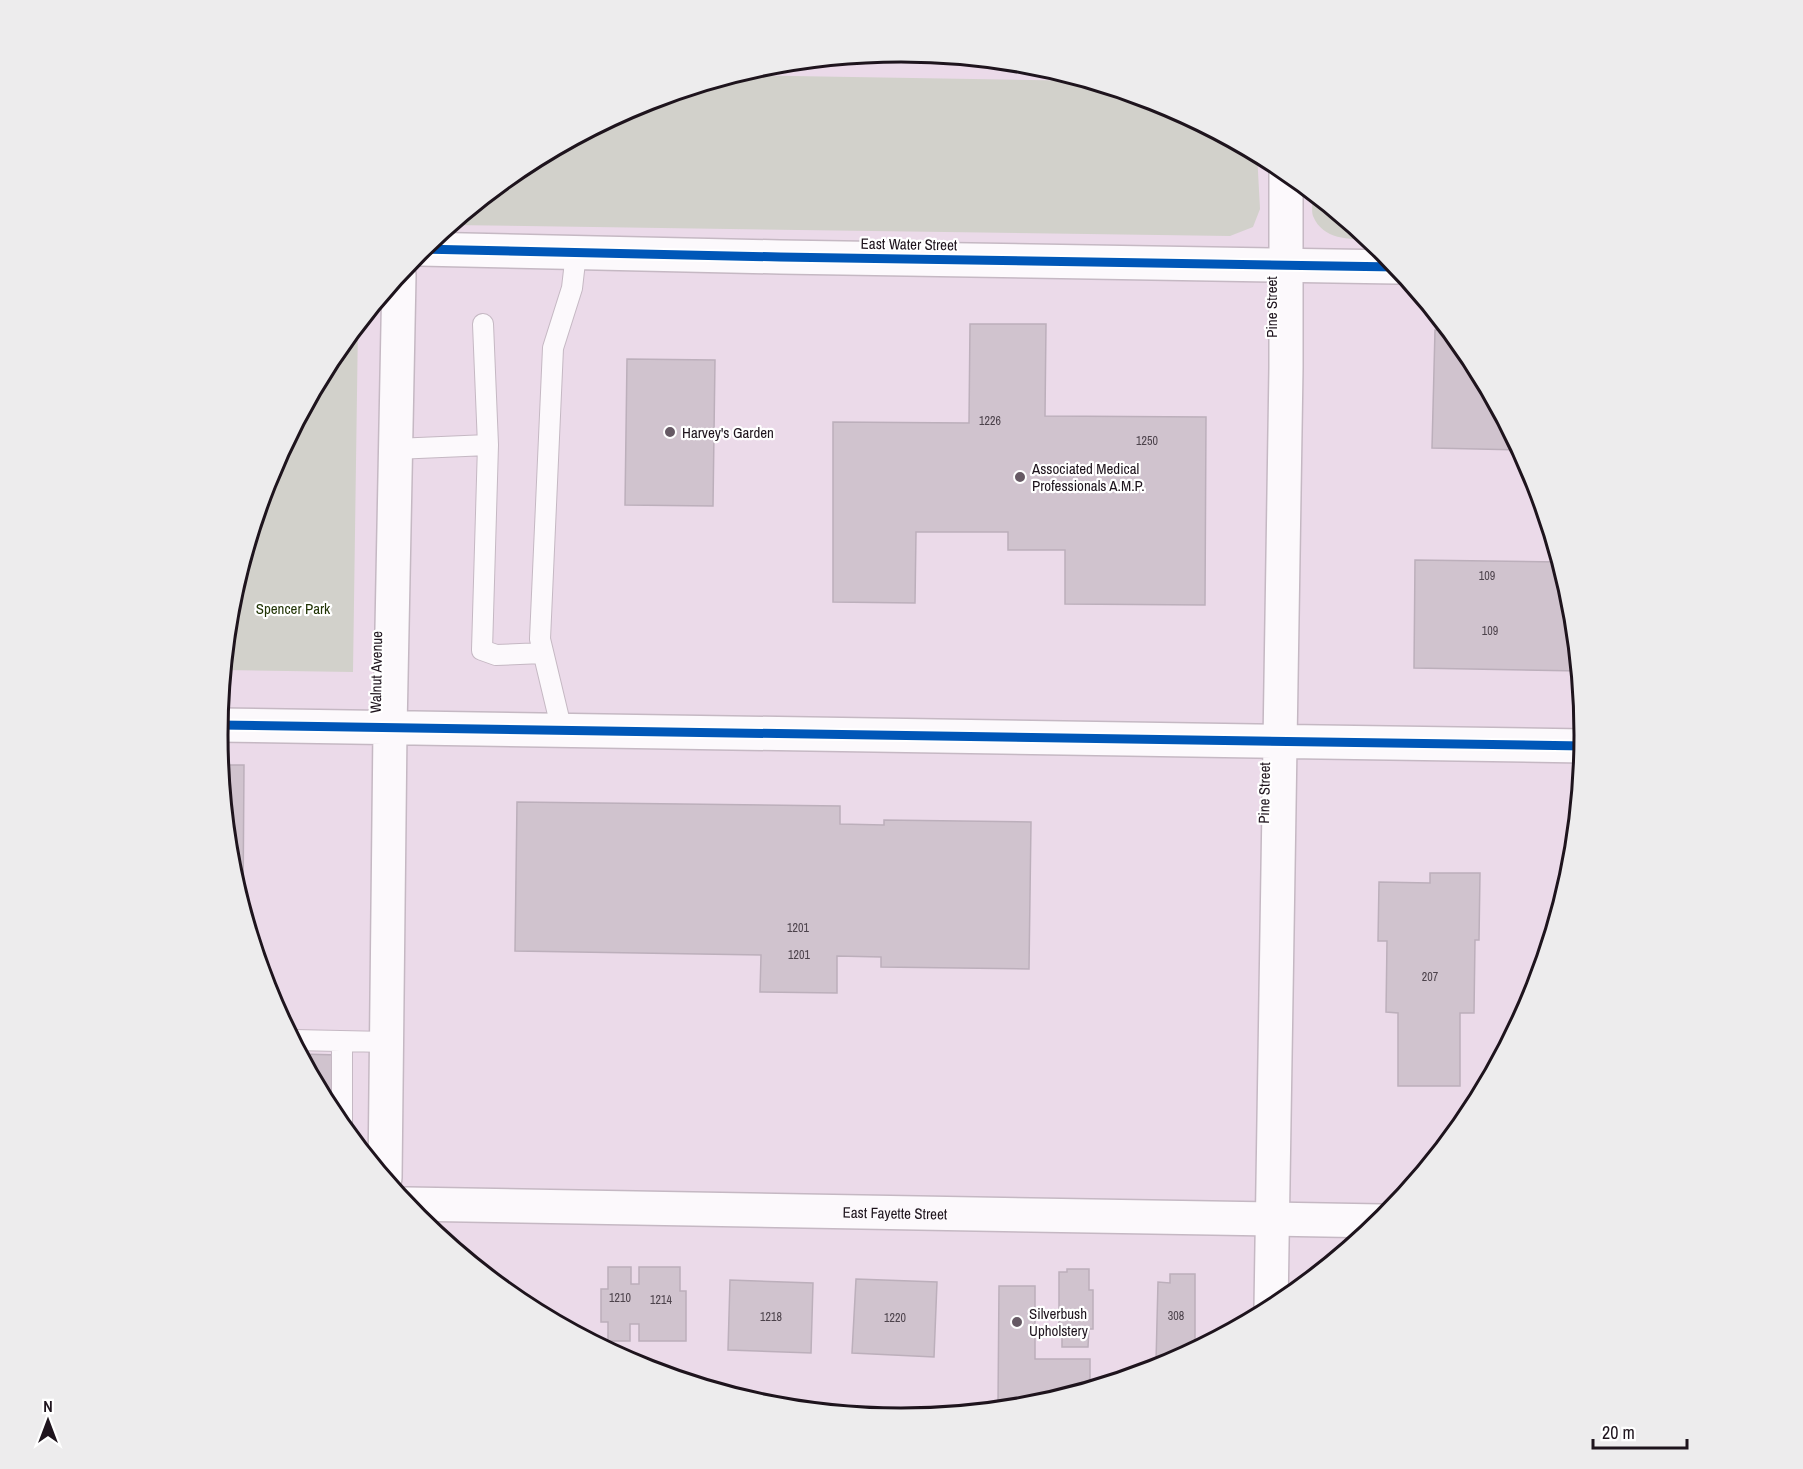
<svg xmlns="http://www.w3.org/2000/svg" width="1803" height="1469" font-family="'Archivo Narrow',sans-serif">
<rect width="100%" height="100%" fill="#ebdae9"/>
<path fill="#d2d1cb" d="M733,75L1091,81L1163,103L1257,153L1260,209L1253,227L1230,236L450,225L522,166L640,103Z
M1313,192L1371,240C1349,239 1323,240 1313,216C1311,210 1313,199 1313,192Z
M358,324L353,672L224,670L231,601L270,473L333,354Z"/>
<path fill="#d0c3ce" stroke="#bcafbb" stroke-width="1.5" d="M970,324H1046L1045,416L1206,417L1205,605L1065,604V550H1008V532H916L915,603L833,602V422L969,423Z
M1435,330L1450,331L1470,355L1521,450L1432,448Z
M627,359L715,360L713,506L625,505Z
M1415,560L1560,562L1572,601L1579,671L1414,668Z
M221,765H244L243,906L231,868Z
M517,802L840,806V824L884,825V820L1031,822L1029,969L881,967V957L837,956V993L760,992L761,955L515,951Z
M1430,873H1480L1479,940H1475L1474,1013H1460V1086H1398V1013L1386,1012L1387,941H1378L1379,882L1430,883Z
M301,1054L337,1055L333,1114Z
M608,1267H631V1284H639V1267H680V1291H686V1341H639V1324H630V1341H608V1322H601V1289H608Z
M1067,1269H1089V1290H1093V1329H1089L1088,1347H1062V1329H1059V1272H1067Z
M1170,1274H1195V1349L1168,1364V1362H1156L1158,1282L1170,1283Z
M856,1279L937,1282L934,1357L852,1353Z
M730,1280L813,1283L811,1353L728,1350Z
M999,1286H1035V1359H1090V1388L1038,1404H998Z"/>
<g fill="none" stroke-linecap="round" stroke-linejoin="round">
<defs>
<path id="lane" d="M488,445L482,650L496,655L543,653
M395,449L488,445L483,324
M562,731L540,639L553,348L572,288L576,253
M294,1040L387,1042
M342,1042V1125"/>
<path id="street" d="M219,725L1584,746
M385,1178L390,729L399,275
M1271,1308L1286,368V170"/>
<g id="secondary">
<path d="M420,249L780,257L1397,267"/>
<path id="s1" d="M407,1204L1381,1221"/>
</g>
</defs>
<use href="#lane" stroke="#c5b8c3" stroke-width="22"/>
<use href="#street" stroke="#c5b8c3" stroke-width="36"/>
<use href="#secondary" stroke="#c5b8c3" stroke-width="36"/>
<use href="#lane" stroke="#fcf9fc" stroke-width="20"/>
<use href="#street" stroke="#fcf9fc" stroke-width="33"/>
<use href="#secondary" stroke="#fcf9fc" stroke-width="33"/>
<defs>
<path id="cycleway" d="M420,249L780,257L1397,267
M219,725L1584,746"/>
</defs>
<use href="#cycleway" stroke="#fff" stroke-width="13"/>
<use href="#cycleway" stroke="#0057b8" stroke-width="9"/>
</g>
<g fill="#665964" stroke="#fff" stroke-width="2">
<circle cx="670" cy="432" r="6"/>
<circle cx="1020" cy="477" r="6"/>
<circle cx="1017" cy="1322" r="6"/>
</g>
<g text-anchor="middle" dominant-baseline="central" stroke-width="4.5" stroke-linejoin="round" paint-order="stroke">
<g font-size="12" fill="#4c424b">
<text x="990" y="421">1226</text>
<text x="1147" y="441">1250</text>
<text x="1487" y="576">109</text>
<text x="1490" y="631">109</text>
<text x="798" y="928">1201</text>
<text x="799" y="955">1201</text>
<text x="1430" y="977">207</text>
<text x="620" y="1298">1210</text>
<text x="661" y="1300">1214</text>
<text x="1176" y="1316">308</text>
<text x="771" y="1317">1218</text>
<text x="895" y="1318">1220</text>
</g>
<g font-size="15" fill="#1e141d" stroke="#fff">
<text transform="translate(909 244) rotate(1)">East Water Street</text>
<text transform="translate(1271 307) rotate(-90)">Pine Street</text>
<text transform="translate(376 672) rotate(-89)">Walnut Avenue</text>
<text transform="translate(1264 793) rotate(-89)">Pine Street</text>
<text stroke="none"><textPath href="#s1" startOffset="488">East Fayette Street</textPath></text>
</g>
<g font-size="15" fill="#1e141d" stroke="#fff" text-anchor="start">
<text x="682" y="432">Harvey's Garden</text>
<text x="1032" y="468">Associated Medical<tspan x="1032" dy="17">Professionals A.M.P.</tspan></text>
<text x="1029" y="1313">Silverbush<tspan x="1029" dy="17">Upholstery</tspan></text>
</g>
<g font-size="15" fill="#223506" stroke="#fff">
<text x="293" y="608">Spencer Park</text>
</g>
</g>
<path d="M0 0H1803V1469H0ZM228 735a673 673 0 1 1 1346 0a673 673 0 1 1-1346 0Z" fill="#edeced" fill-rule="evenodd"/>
<path fill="none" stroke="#1e141d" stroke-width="3" d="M228 735a673 673 0 1 1 1346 0a673 673 0 1 1-1346 0Z"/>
<g transform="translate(48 1421)" stroke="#ffffff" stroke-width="4.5" paint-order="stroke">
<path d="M0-4.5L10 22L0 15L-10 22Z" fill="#1e141d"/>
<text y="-9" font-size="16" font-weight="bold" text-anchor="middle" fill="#1e141d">N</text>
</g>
<path d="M1593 1439v9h94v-9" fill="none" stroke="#1e141d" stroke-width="3"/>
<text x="1602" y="1439" font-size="18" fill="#1e141d" stroke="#ffffff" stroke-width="4.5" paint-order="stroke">20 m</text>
</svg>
